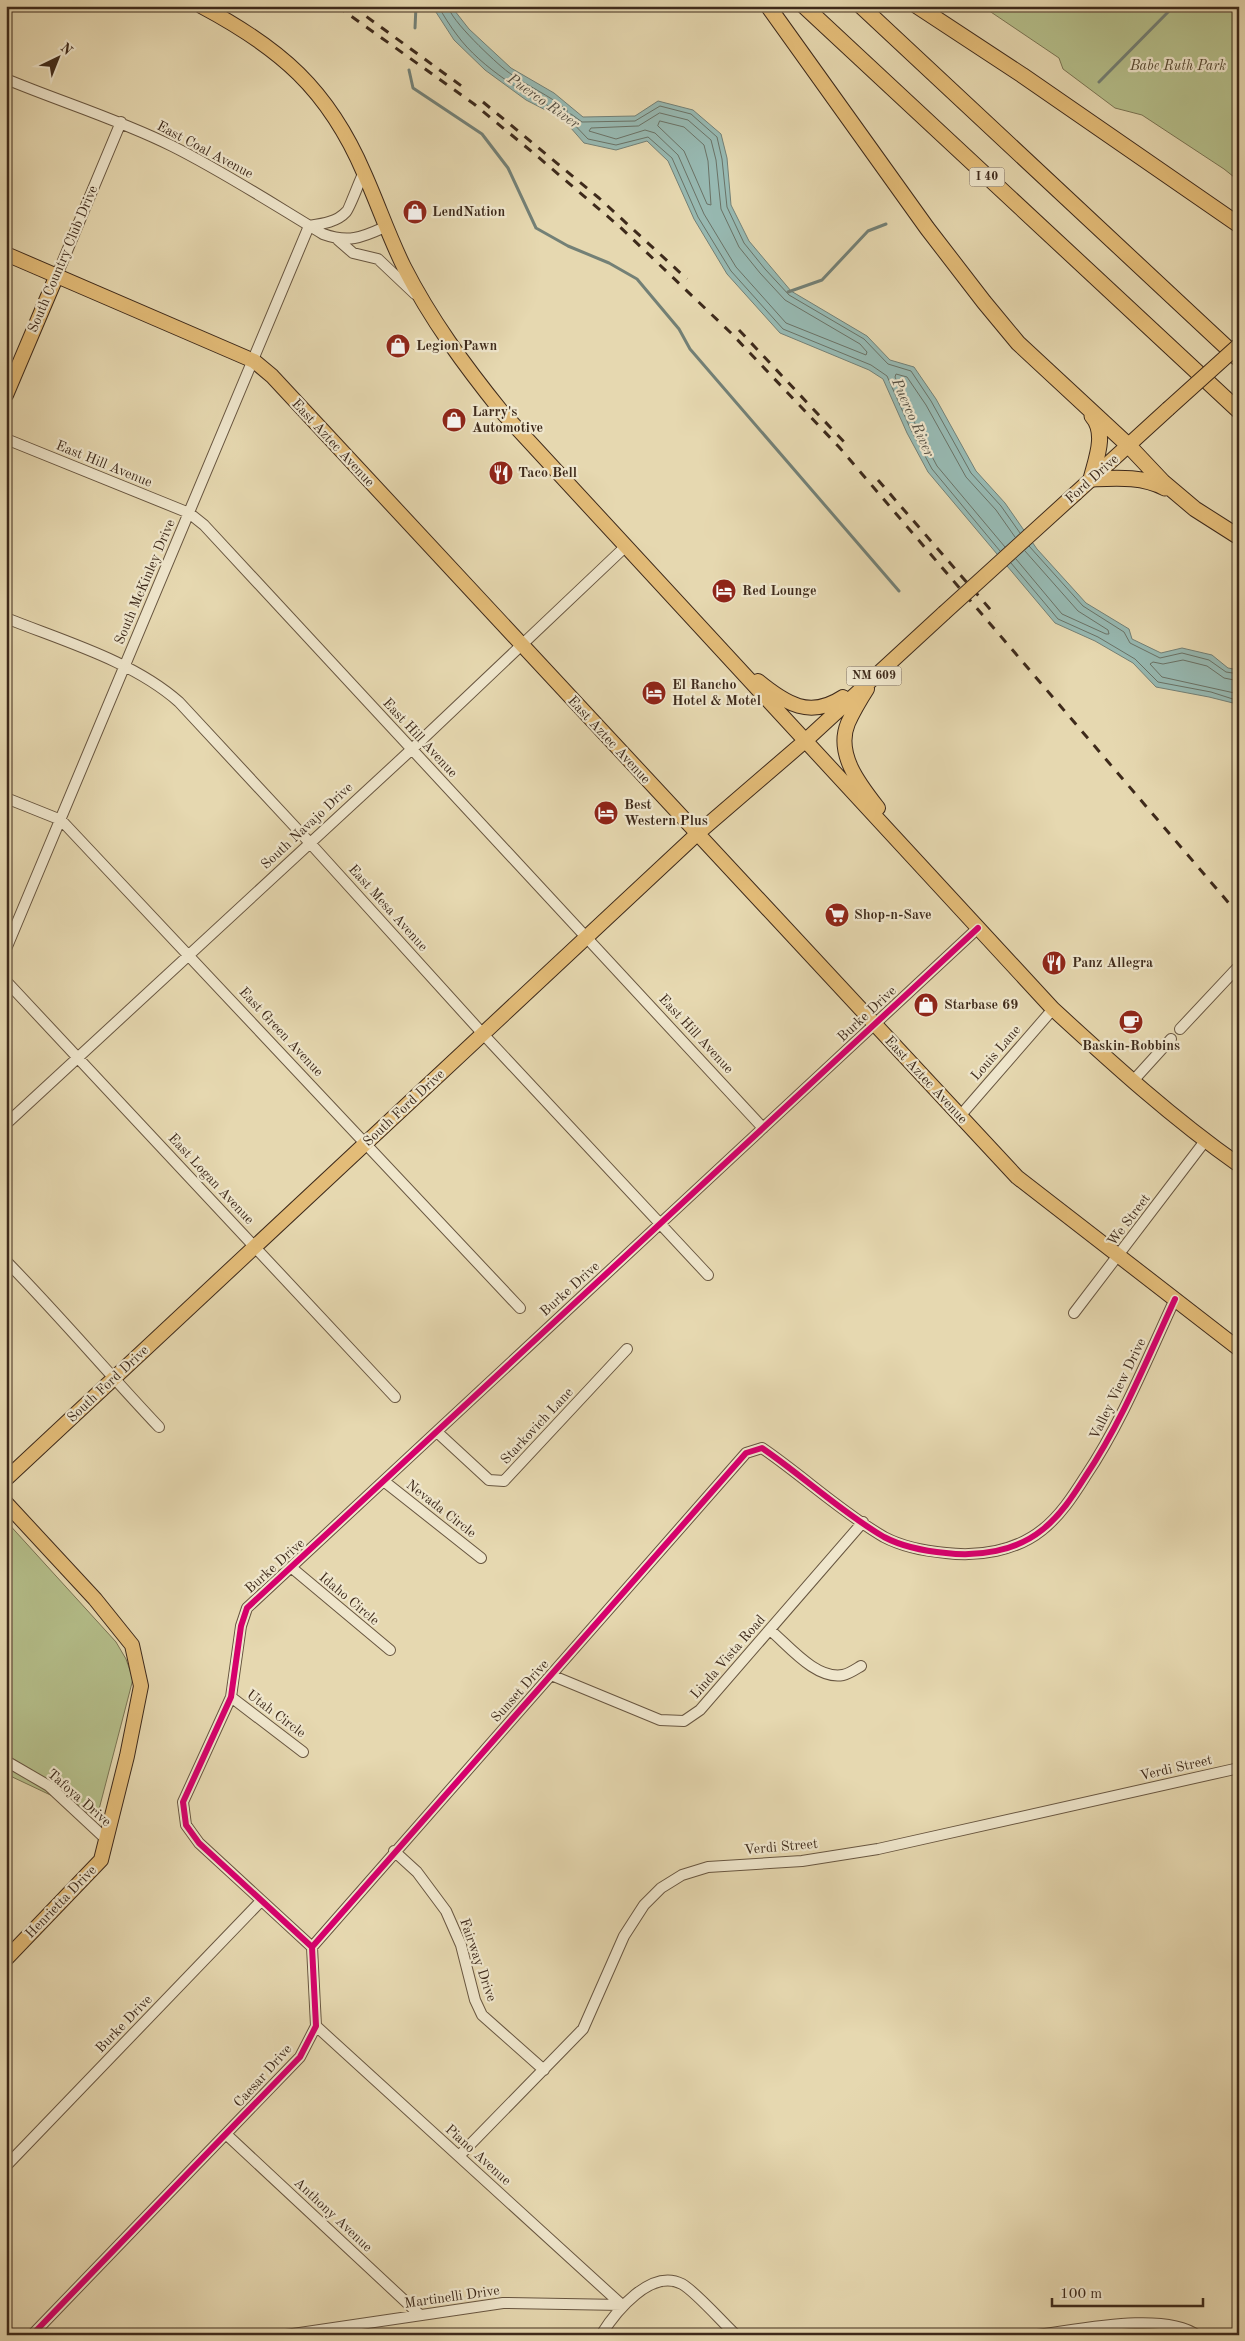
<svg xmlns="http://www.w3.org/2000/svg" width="1245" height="2341" font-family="'Old Standard TT',serif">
<rect width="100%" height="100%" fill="#e6d8b0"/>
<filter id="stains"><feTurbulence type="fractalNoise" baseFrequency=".004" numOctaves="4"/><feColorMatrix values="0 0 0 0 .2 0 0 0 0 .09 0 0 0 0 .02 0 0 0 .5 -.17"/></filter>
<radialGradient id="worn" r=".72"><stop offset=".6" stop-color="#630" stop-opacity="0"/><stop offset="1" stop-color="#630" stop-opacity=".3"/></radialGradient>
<path fill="#b5bf8b" stroke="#7a7453" d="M982,6H1228L1239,15V181L1224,169L1142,115L1115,108L1063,69L1059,58Z
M6,1521L116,1642L126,1659L133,1679L97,1817L6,1774Z"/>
<path fill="#97b9b2" stroke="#738076" d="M432,6H451L469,29L511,68L554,93L583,117L635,116L658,101L693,110L721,134L727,158L731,205L749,241L791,291L867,336L890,360L914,367L936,399L976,471L1005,503L1037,549L1086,603L1129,629L1132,639L1161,653L1182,648L1212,655L1228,668L1239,670V707L1233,703L1209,697L1156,687L1133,663L1095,641L1055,623L928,472L907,433L883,379L869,370L780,333L727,274L694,219L668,161L647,141L616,150L584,143L563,119L526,100L485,70L454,40Z"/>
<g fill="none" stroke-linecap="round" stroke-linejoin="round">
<path stroke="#6a7266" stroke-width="1" d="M438,6C444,16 450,26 457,35C481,68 528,96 564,114H567V110C549,95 527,86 508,72C496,63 449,19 448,6
M660,113L688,120L711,140L716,160L721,209L739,247L760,273L785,300L860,344L867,352L866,355L786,323L736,267L704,214L678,155L655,133L645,130L616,139L589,131L591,128L638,126Z
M660,121L684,127L704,145L708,161L711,205L707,204L684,151L658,126Z
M1029,546L1083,606L1124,632L1130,643L1160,658L1182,653L1209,660L1226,672L1239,674
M1005,547L937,466L917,428L895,377L896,374L907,377L926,405L966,477L996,510L1015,537
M1000,551L932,469L911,430L887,376L871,365L783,329L731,271L698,217L672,158L648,137L616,145L588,139L568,118V114H571L582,122L635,121L660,106L691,114L717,137L722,159L727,207L744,243L765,269L789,295L864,339L888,364L911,371L931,401L971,473L1001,506L1020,533
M1016,559L1062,614L1106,634H1109L1108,630L1078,611L1025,551
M1011,563L1058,619L1098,637L1135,659L1158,682L1211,692L1239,701
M1239,681L1224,678L1207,666L1183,660L1163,664L1153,662L1150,664L1162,677L1239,694"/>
<path stroke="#738076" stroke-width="3" d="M415,28L416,6
M409,70L413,88L482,134L508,168L536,228L568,246L609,263L637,279L679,329L690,349L899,591
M1099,82L1174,6
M788,292L822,280L868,231L886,224"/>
<defs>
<path id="minor" d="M6,79C61,102 118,119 172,146C224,172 273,204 323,234C348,243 361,238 385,227
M309,226C322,224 337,222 346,212C349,210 360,179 364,172
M338,240L353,253L378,259L415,294
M57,275L121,122
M6,439L189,513L204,525L763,1128
M6,618C63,641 133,661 179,702L310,843L483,1034L708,1275
M6,798L61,820L520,1308
M6,949L309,226
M6,981L395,1397
M1180,1029L1239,966
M1132,1082L1171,1039
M960,1116L1053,1009
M6,1124L412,749L625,547
M6,1261C59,1315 107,1372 159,1427
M1074,1313L1205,1141
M437,1432L489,1480L504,1481L627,1349
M385,1482L481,1558
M292,1568L390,1650
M770,1630C789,1646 816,1680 843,1675C849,1674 856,1669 861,1666
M551,1675L660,1720L684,1721L700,1710L863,1522
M231,1697L303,1752
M6,1761L49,1786L107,1840
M394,1851L417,1872L446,1911L461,1945L475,2000L482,2015L544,2070
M312,1947L746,1453L762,1448C803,1476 841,1512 884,1537C903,1547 924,1551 946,1553C978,1557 1016,1551 1042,1530C1060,1516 1073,1496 1085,1477C1122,1422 1147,1359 1175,1299
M316,2026L622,2305
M227,2135L420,2315
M459,2156L583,2029L624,1936L644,1905L661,1888L682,1875L708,1867L802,1861L878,1849L1239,1768
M6,2166L261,1901
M32,2335L300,2057L316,2026L312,1947L199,1843L186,1825L183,1802L231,1697L241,1626L247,1608L978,928
M286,2335L503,2303L622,2305
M601,2335C616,2311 651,2268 682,2284C695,2291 723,2323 736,2335
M1037,2335C1078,2330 1163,2311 1197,2335"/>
<path id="major" d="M201,6C280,48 328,89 364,173C378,204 389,237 404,267C431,320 465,366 502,412L1053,1009C1113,1064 1172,1118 1239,1165
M6,254L254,361L272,376L1017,1177L1239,1349
M6,395L57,275
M1076,493L1168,409
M758,681C786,704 810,719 843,697
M867,689C860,700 853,712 848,723C835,754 860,785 878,808
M6,1479L697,834L805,741L944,613
M6,1503L95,1599L132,1645L141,1686L127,1756L101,1860L6,1959"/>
<path id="highway" d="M768,6L927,228L984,302L1018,343L1129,446L1163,482L1195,509L1239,537
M804,6L1239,411
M861,6L1239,359
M917,6L1022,75L1239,225
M1092,416C1107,433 1096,459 1091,479C1117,478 1142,476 1165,488"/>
</defs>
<use href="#minor" stroke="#685640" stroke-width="12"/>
<use href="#major" stroke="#3e2a1b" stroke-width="16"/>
<use href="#highway" stroke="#3e2a1b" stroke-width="17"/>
<use href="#minor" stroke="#efe6cc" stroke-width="10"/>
<use href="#major" stroke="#e3bc78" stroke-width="14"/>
<use href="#highway" stroke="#e3bc78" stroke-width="15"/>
<path stroke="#3e2a1b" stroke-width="3" stroke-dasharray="9 9" stroke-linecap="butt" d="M337,6L474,104L537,156L620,227L731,333L839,447L1239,915
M352,6L467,90
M483,102L599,198L687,279
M739,330L845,443
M878,480L996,616"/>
<defs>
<path id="major-bridge" d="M1168,409L1239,345
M944,613L1076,493"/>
</defs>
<use href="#major-bridge" stroke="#3e2a1b" stroke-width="16" stroke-linecap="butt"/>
<use href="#major-bridge" stroke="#e3bc78" stroke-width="14"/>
<defs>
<path id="cycleway" d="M312,1947L746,1453L762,1448C803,1476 841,1512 884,1537C903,1547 924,1551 946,1553C978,1557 1016,1551 1042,1530C1060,1516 1073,1496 1085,1477C1122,1422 1147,1359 1175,1299
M32,2335L300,2057L316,2026L312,1947L199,1843L186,1825L183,1802L231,1697L241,1626L247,1608L978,928"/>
</defs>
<use href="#cycleway" stroke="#efe6cc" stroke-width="9"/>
<use href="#cycleway" stroke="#d6006c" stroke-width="6"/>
</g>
<defs>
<symbol id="shop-disc" viewBox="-11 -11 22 22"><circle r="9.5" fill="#8f2418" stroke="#efe6cc"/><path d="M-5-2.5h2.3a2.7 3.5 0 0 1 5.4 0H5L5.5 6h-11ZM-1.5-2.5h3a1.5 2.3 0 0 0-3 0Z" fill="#fff"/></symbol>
<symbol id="restaurant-disc" viewBox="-11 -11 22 22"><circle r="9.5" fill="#8f2418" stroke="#efe6cc"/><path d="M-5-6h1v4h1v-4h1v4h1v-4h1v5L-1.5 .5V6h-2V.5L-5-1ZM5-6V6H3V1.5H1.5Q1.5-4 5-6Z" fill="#fff"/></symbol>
<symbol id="hotel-disc" viewBox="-11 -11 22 22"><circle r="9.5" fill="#8f2418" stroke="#efe6cc"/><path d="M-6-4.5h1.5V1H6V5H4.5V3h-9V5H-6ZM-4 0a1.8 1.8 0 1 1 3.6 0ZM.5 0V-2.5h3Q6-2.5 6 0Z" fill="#fff"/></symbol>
<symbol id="supermarket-disc" viewBox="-11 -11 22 22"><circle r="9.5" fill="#8f2418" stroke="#efe6cc"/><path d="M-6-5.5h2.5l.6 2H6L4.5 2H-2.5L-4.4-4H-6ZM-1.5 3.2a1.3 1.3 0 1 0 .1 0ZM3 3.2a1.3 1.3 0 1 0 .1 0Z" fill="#fff"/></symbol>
<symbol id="cafe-disc" viewBox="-11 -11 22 22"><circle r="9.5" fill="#8f2418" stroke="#efe6cc"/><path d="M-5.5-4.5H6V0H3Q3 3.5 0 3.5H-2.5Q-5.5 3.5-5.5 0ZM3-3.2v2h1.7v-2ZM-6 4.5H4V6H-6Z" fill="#fff"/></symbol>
</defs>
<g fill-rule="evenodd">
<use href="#shop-disc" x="401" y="198" width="28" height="28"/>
<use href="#shop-disc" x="384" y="332" width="28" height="28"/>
<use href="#shop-disc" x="440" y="406" width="28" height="28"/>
<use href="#restaurant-disc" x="487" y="459" width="28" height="28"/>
<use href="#hotel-disc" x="710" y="577" width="28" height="28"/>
<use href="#hotel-disc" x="640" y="679" width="28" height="28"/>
<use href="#hotel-disc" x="592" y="799" width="28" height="28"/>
<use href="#supermarket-disc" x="823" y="901" width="28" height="28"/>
<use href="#restaurant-disc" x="1040" y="949" width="28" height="28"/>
<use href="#shop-disc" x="912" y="991" width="28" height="28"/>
<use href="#cafe-disc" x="1117" y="1008" width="28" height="28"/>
</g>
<g text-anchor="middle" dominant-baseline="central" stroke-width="4.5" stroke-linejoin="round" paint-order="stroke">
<g fill="#efe6cc" stroke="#736250" stroke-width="1">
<rect x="969.5" y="167.5" width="35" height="19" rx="4"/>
<rect x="846.5" y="666.5" width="55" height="19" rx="4"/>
</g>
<g font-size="12" font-weight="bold" fill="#3e2a1b">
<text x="987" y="177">I 40</text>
<text x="874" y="676">NM 609</text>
</g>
<g font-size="14" font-style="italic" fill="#564831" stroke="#efe6cc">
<text x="1178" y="66">Babe Ruth Park</text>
</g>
<g font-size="14" fill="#3e2a1b" stroke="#efe6cc">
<text transform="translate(205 150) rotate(28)">East Coal Avenue</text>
<text transform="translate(63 259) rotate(-67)">South Country Club Drive</text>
<text transform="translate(333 443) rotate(47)">East Aztec Avenue</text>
<text transform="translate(104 464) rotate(22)">East Hill Avenue</text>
<text transform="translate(1092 479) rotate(-42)">Ford Drive</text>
<text transform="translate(145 582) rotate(-67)">South McKinley Drive</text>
<text transform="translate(420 738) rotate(47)">East Hill Avenue</text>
<text transform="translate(609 740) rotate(47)">East Aztec Avenue</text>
<text transform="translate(307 826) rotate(-43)">South Navajo Drive</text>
<text transform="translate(388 908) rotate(48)">East Mesa Avenue</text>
<text transform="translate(867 1014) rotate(-43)">Burke Drive</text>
<text transform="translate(281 1032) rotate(47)">East Green Avenue</text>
<text transform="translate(696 1034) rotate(47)">East Hill Avenue</text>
<text transform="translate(996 1053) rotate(-49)">Louis Lane</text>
<text transform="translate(926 1080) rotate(47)">East Aztec Avenue</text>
<text transform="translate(404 1108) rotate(-43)">South Ford Drive</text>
<text transform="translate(211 1179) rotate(47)">East Logan Avenue</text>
<text transform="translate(1129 1220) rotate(-53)">We Street</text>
<text transform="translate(570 1289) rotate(-42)">Burke Drive</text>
<text transform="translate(108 1384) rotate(-43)">South Ford Drive</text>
<text transform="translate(1118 1389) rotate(-64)">Valley View Drive</text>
<text transform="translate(537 1426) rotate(-47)">Starkovich Lane</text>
<text transform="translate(441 1509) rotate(38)">Nevada Circle</text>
<text transform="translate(275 1566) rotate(-42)">Burke Drive</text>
<text transform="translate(349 1599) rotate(40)">Idaho Circle</text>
<text transform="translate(728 1657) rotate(-49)">Linda Vista Road</text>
<text transform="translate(520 1691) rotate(-48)">Sunset Drive</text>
<text transform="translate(276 1714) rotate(37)">Utah Circle</text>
<text transform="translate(1176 1768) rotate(-13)">Verdi Street</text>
<text transform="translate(79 1798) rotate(41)">Tafoya Drive</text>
<text transform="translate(781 1847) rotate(-5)">Verdi Street</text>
<text transform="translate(61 1902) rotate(-46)">Henrietta Drive</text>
<text transform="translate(478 1960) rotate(71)">Fairway Drive</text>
<text transform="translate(124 2024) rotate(-46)">Burke Drive</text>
<text transform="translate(263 2076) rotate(-48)">Caesar Drive</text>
<text transform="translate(478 2155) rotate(42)">Piano Avenue</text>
<text transform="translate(333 2215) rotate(43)">Anthony Avenue</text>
<text transform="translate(452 2297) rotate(-8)">Martinelli Drive</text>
</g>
<g font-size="14" font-weight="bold" fill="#3e2a1b" stroke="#efe6cc" text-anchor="start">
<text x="432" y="212">LendNation</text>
<text x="416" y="346">Legion Pawn</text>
<text x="472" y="412">Larry's<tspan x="472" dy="16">Automotive</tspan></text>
<text x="518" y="473">Taco Bell</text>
<text x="742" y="591">Red Lounge</text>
<text x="672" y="685">El Rancho<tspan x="672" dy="16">Hotel &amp; Motel</tspan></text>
<text x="624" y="805">Best<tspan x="624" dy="16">Western Plus</tspan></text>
<text x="854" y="915">Shop-n-Save</text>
<text x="1072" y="963">Panz Allegra</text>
<text x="944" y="1005">Starbase 69</text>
<text x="1131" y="1046" text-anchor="middle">Baskin-Robbins</text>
</g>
<g font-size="15" font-style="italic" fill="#544e41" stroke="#efe6cc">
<text transform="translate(543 102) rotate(35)">Puerco River</text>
<text transform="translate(912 418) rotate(66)">Puerco River</text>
</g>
</g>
<rect width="1245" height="2341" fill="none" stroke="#e6d8b0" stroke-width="25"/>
<rect x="8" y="8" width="1230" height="2326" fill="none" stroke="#3e2a1b" stroke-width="2.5"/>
<rect x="12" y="12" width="1220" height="2316" fill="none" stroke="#3e2a1b"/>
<g transform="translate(58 58) rotate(43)" stroke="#efe6cc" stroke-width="4" paint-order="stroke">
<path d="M0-4L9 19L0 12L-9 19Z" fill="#3e2a1b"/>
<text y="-8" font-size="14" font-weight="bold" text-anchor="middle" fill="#3e2a1b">N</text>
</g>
<path d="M1052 2298v8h151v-8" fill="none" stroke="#3e2a1b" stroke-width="2.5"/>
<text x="1060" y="2298" font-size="15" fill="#3e2a1b" stroke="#efe6cc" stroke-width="4" paint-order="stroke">100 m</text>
<rect width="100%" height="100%" filter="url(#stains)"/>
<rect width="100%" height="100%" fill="url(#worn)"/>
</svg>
